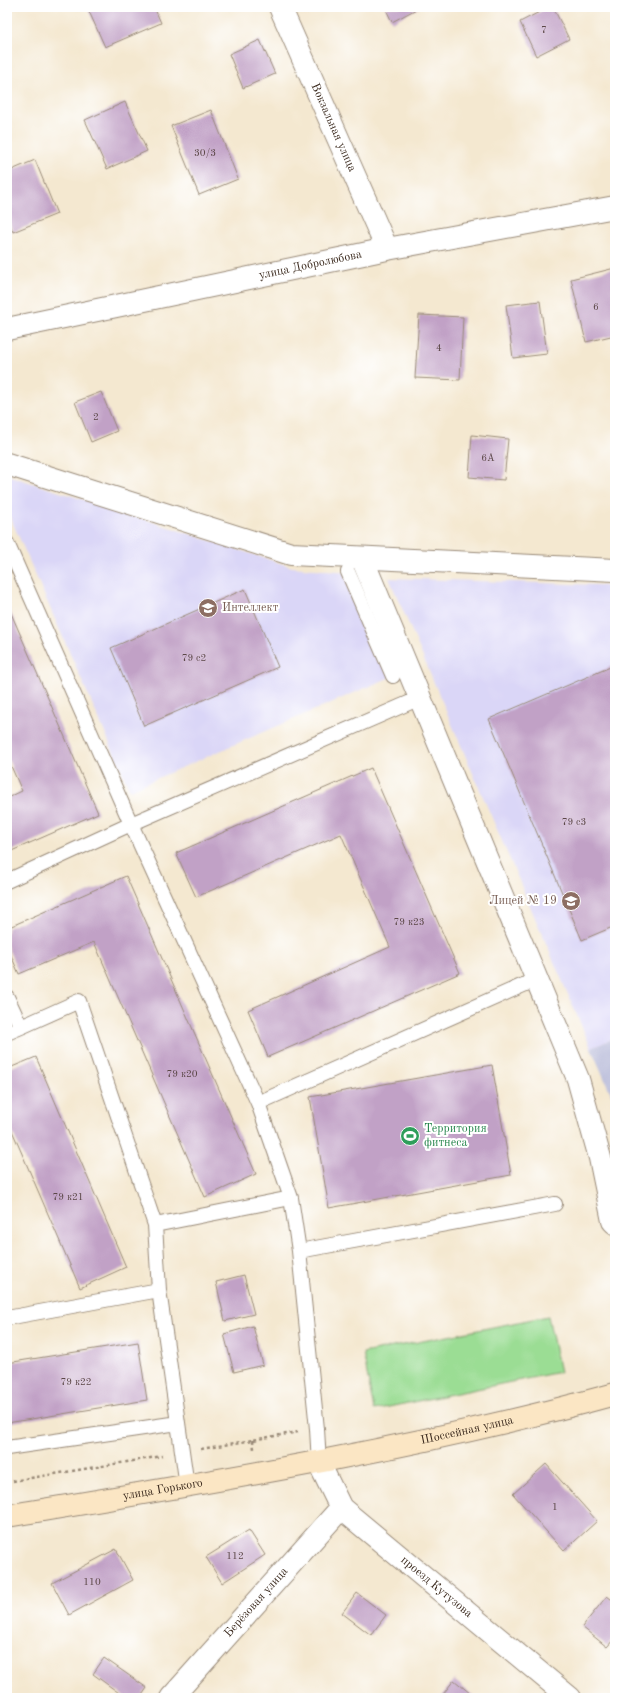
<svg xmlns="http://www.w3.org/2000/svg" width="622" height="1705" font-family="'Old Standard TT',serif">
<rect width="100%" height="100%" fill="#fff"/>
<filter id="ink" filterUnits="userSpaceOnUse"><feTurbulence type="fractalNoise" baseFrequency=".025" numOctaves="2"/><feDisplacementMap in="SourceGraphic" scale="8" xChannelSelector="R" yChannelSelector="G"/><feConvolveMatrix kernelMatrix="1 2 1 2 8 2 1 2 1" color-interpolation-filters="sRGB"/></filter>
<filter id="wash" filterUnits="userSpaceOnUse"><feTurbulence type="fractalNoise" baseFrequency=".012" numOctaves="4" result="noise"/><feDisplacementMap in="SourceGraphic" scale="16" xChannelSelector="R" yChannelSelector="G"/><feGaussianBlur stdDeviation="0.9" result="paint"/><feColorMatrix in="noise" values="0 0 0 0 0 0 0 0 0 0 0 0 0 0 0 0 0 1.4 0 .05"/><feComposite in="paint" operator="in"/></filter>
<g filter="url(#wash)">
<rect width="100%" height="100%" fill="#f4e8d0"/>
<path fill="#dad6f7" d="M7,475L292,567L348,572L393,676L130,790L7,510Z
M389,578L599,585L615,588V1038L591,1048Z"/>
<path fill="#c0c2dd" d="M615,1038V1103L591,1048Z"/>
<path fill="#9bdd94" stroke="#6b8459" d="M548,1316L560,1372L374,1410L363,1353Z"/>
<g id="blocks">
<path fill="#c1a1c6" d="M87,7H154L161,23L105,47Z
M385,7H420L392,22Z
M549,7H553L569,39L536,56L520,22Z
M260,40L275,74L243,88L229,54Z
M125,102L147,151L107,169L85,120Z
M211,110L238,179L199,195L171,126Z
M35,160L57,214L13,232L7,217V172Z
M615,268V335L586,342L571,279Z
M540,301L547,354L513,358L506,305Z
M419,315L463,317L460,380L415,378Z
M101,392L117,431L91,442L75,402Z
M472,435L508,439L504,480L469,477Z
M245,589L278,667L144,726L111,648Z
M7,604L98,813L7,853V798L22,791L7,757Z
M615,665V926L582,940L489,719Z
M371,768L460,973L268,1057L248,1010L390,947L341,834L196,897L176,853Z
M126,876L256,1174L205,1197L94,942L19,974L7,946V928Z
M36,1057L126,1267L80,1288L10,1126L7,1127V1069Z
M492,1065L511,1175L329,1208L310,1097Z
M244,1275L254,1314L225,1321L216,1282Z
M253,1326L263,1365L234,1372L224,1334Z
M138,1342L147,1400L7,1423V1363Z
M546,1464L597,1521L564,1551L513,1494Z
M249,1530L265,1555L222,1583L206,1557Z
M116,1549L133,1580L69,1615L52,1583Z
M357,1593L386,1615L371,1635L342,1613Z
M607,1596L615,1602V1638L607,1647L582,1627Z
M104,1658L147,1688L140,1698H126L93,1674Z
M454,1680L476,1698H440Z"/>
</g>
</g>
<g filter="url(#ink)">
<use href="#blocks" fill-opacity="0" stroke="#988977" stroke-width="1"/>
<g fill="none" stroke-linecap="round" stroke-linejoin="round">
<defs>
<path id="lane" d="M7,543L131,824L258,1103L291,1198L299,1251L317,1429L319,1463
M348,572L393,676
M7,881L131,824L420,698
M7,997L21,1027L79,1001L155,1225L159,1290L187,1486
M7,1033L21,1027
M258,1103L537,979
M155,1225L291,1198
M299,1251L555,1204
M7,1318L159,1290
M7,1448L178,1423"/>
<g id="street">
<path id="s1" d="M280,7L387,249"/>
<path id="s2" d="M7,329L387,249L615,207"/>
<path d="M7,464L291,554L615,570"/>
<path d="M362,558L578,1079L600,1158L613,1221L615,1223"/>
<path id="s3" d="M319,1463L341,1508L570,1698"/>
<path id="s4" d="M171,1698L341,1508"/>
</g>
<g id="secondary">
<path id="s5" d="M7,1516C211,1482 415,1449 615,1394"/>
</g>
</defs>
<use href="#lane" stroke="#988977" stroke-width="16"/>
<use href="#street" stroke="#988977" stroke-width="24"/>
<use href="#secondary" stroke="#988977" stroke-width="24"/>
<path stroke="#988977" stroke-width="2.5" stroke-dasharray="3 3" stroke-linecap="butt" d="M253,1440L254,1449
M201,1449L298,1432
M7,1482L162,1456"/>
<use href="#lane" stroke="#fff" stroke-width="14"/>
<use href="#street" stroke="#fff" stroke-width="22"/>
<use href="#secondary" stroke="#fbe6c4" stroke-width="22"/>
</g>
</g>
<defs>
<symbol id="school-disc" viewBox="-11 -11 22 22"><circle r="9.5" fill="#8d6e63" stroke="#fff"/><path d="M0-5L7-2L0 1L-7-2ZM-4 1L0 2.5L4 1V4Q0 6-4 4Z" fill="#fff"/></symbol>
<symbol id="stadium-disc" viewBox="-11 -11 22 22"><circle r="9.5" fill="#2e9e5b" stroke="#fff"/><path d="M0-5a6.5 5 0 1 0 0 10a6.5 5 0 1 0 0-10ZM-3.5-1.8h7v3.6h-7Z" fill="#fff"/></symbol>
</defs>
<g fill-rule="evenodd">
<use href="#school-disc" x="197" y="597" width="22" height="22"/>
<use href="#school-disc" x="560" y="890" width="22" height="22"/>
<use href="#stadium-disc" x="399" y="1125" width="22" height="22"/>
</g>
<g text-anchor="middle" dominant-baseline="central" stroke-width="4" stroke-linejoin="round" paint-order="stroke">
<g font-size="10" fill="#5c4848">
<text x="544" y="30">7</text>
<text x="205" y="153">30/3</text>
<text x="596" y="307">6</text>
<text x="439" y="348">4</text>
<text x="96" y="417">2</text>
<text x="488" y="458">6А</text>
<text x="194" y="658">79 с2</text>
<text x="574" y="822">79 с3</text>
<text x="409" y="922">79 к23</text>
<text x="182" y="1074">79 к20</text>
<text x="68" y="1197">79 к21</text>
<text x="76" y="1382">79 к22</text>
<text x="555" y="1507">1</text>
<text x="235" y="1556">112</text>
<text x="92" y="1582">110</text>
</g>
<g font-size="12" fill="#3b2a1e" stroke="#fff">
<text stroke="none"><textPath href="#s1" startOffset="132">Вокзальная улица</textPath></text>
<text stroke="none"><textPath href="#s2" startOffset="310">улица Добролюбова</textPath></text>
<text stroke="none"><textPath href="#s5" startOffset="468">Шоссейная улица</textPath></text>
<text stroke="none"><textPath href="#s5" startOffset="158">улица Горького</textPath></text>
<text stroke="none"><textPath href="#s3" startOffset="174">проезд Кутузова</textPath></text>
<text stroke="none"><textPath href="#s4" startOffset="128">Берёзовая улица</textPath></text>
</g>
<g font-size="12" fill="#785e54" stroke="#fff" text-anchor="start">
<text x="222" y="608">Интеллект</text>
<text x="557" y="901" text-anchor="end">Лицей № 19</text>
</g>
<g font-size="12" fill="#27864d" stroke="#fff" text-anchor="start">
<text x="424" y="1129">Территория<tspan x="424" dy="14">фитнеса</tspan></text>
</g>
</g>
<rect width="622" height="1705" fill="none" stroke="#fff" stroke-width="24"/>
</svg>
